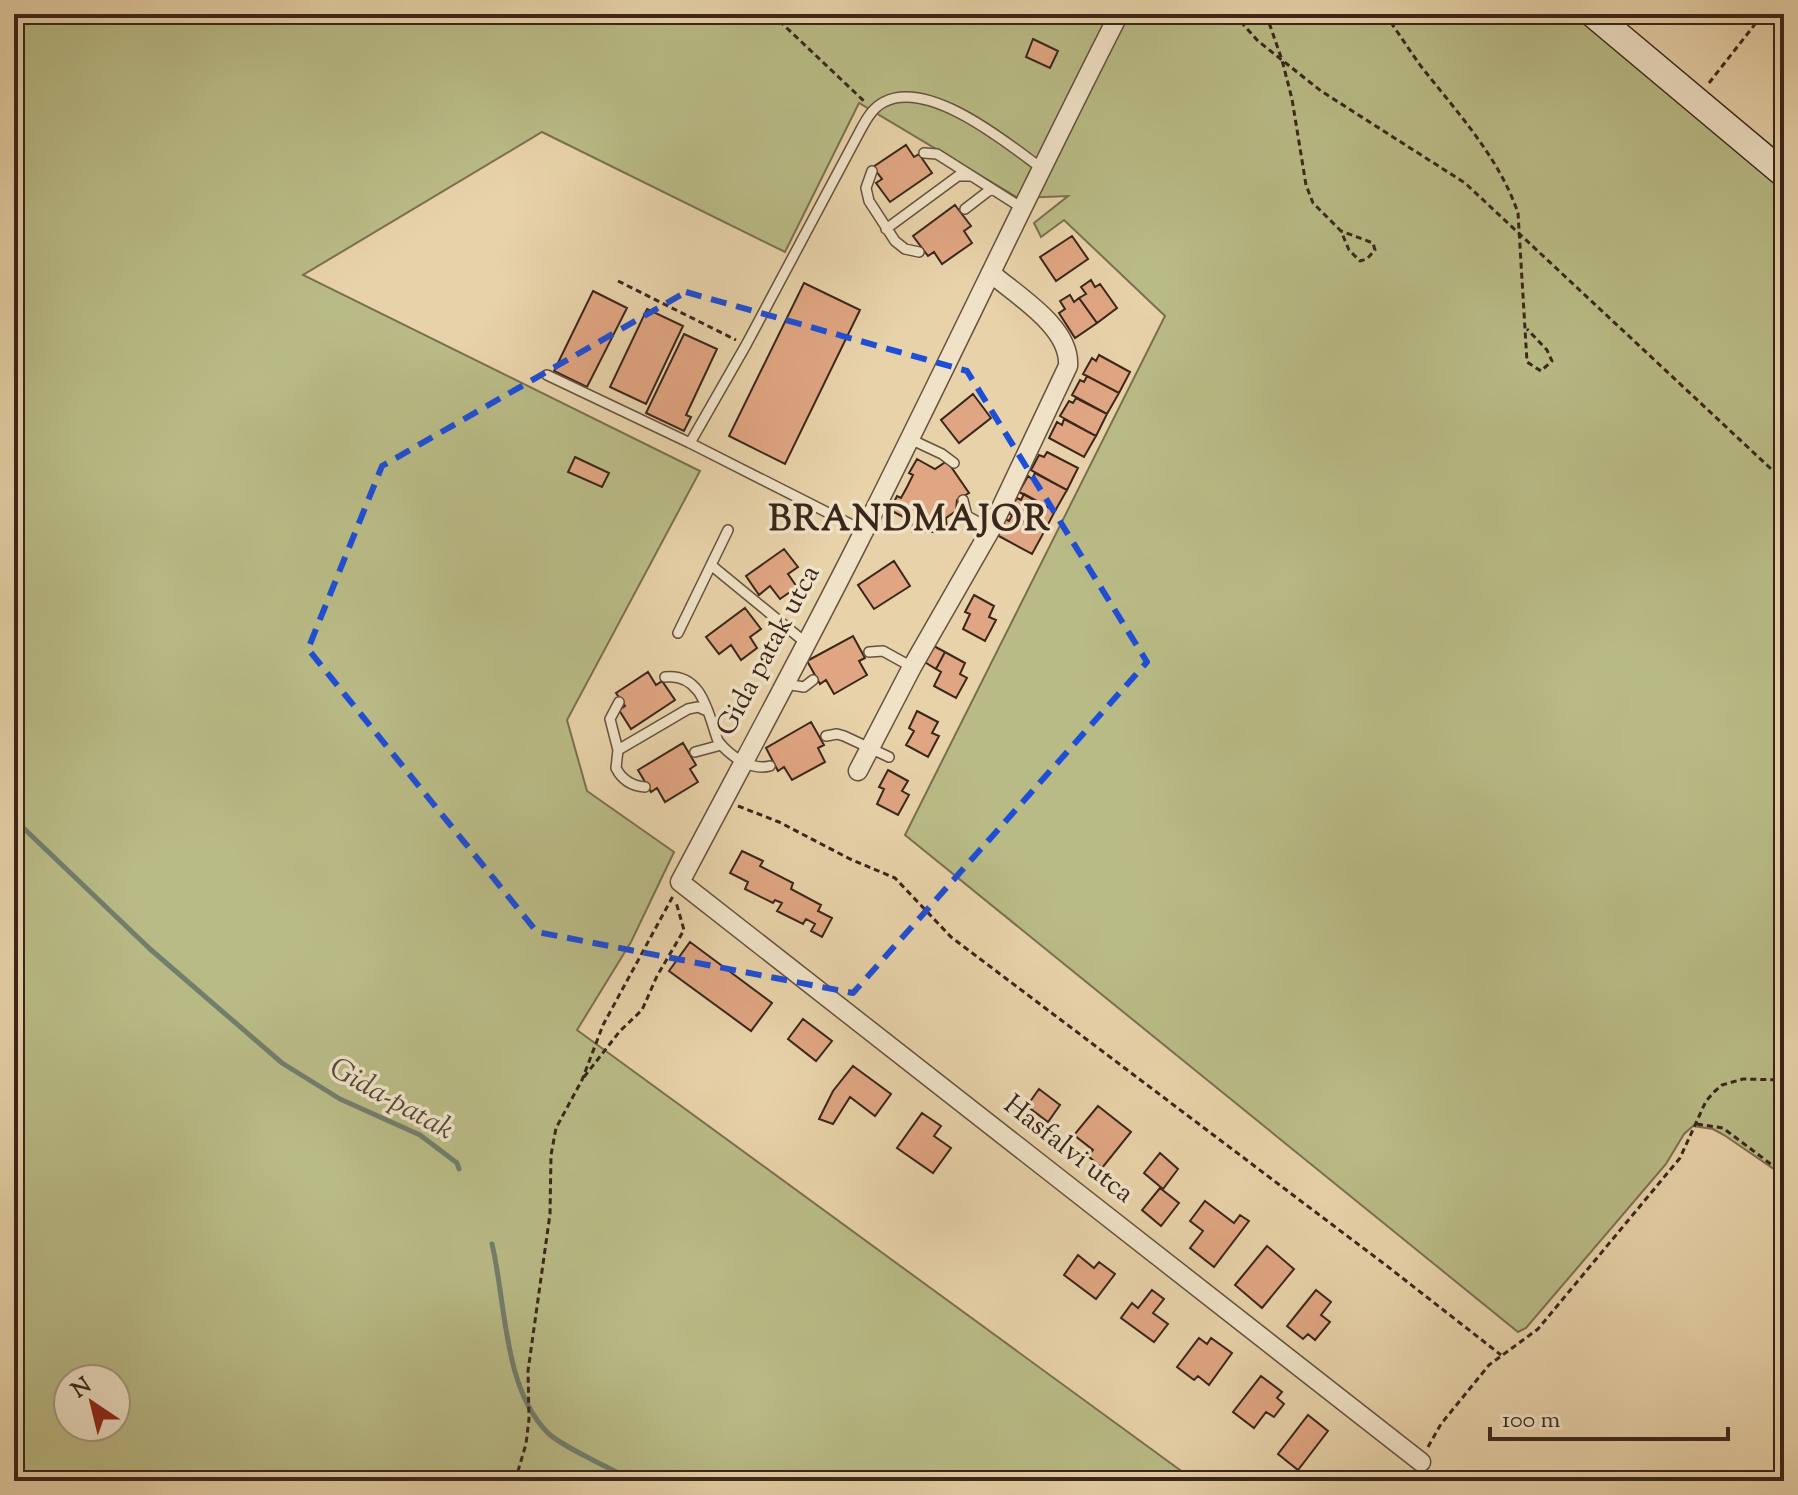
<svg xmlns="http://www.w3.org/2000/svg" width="1798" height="1495" font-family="'Sorts Mill Goudy',serif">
<rect width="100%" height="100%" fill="#e8d2a9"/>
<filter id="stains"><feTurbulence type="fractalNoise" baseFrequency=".0025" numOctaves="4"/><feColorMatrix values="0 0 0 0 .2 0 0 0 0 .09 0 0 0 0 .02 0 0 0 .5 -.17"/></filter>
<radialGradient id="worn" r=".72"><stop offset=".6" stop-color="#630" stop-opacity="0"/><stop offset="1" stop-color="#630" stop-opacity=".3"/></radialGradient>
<path fill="#b9bb86" stroke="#7a7050" stroke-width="2" fill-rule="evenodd" d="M14,14H1612L1784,170V1176L1724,1135L1713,1129L1693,1126L1684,1134L1666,1164L1526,1328L1518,1332L905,835L1165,316L1064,220L1041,237L1034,223L1068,196L1018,198L859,103L785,252L542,132L303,275L700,471L567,720L587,791L674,852L631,942L577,1030L1195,1481H14ZM68,1379H116V1427H68Z"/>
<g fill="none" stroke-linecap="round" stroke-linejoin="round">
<path stroke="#727e6d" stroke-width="5" d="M14,819L150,949L282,1063L340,1099L420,1135L457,1163L459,1169
M492,1244C506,1302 503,1387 547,1432C560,1446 614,1470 634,1481"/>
</g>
<path fill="#e0a582" stroke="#3a261a" stroke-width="2" d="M1033,39L1058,51L1050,68L1026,57Z
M906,145L914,157L919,154L932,173L890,202L876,183L882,179L873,167Z
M955,205L971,226L964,231L972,243L942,264L934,252L928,256L913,236Z
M1072,236L1088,259L1056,281L1040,257Z
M1091,280L1095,287L1100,284L1117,308L1097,323L1079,298L1086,294L1081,287Z
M804,283L860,310L785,464L729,436Z
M593,291L627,308L587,387L554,371Z
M1070,295L1074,302L1079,298L1097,323L1075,338L1059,313L1065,309L1060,301Z
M647,309L683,326L646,404L610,387Z
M684,334L717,349L686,415L691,417L684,431L646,413Z
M1099,355L1130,372L1119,393L1083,374L1092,358L1096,361Z
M1087,376L1119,393L1107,414L1072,395L1080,380L1084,382Z
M973,394L991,418L959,443L941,420Z
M1076,398L1107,414L1096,436L1060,416L1069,401L1073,403Z
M1064,419L1096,436L1084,457L1049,438L1057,422L1062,425Z
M1047,452L1078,468L1067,490L1031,470L1039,455L1044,457Z
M575,457L609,473L602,487L568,472Z
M917,459L935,469L947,461L969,493L957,500L956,511L946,518L947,532H912L911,521L890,510L897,496L901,498L907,487L913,475L909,473Z
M1035,473L1067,490L1055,511L1019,492L1028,476L1032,479Z
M1024,494L1055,511L1044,532L1008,513L1017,498L1021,500Z
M1012,515L1044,532L1032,554L997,535L1005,519L1009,521Z
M784,549L798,567L788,574L797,587L780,599L770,586L759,595L746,576Z
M894,561L910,586L874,609L858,585Z
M974,595L994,606L989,617L996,620L985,641L963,629L970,614L965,612Z
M745,608L761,629L750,637L757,648L741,660L731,645L719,654L706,637Z
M853,636L865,658L859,661L867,675L834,694L826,680L820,684L807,661Z
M932,645L945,652L936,669L923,661Z
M945,652L965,663L960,674L967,678L956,698L934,686L941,672L936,669Z
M648,672L656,685L662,681L675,700L631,729L619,710L625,706L616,693Z
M917,711L938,722L932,733L939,736L928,757L906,745L914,731L909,728Z
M811,722L824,745L818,748L825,762L792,780L784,767L778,771L766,748Z
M683,743L696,765L690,769L698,782L665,802L657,788L651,792L638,770Z
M888,770L908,781L902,791L909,795L898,815L877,804L884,789L879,787Z
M742,851L763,861L760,866L793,883L791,889L821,905L818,911L832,918L822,937L811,931L815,924L806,919L803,924L777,911L782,903L775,900L773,903L745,889L748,882L730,873Z
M690,942L772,1003L751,1031L669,971Z
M803,1019L832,1041L816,1061L788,1039Z
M853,1066L891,1094L875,1116L850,1097L833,1124L819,1119L833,1091Z
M1039,1089L1060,1105L1048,1122L1027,1106Z
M1098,1106L1131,1132L1102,1168L1088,1156L1093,1150L1074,1135Z
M922,1113L941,1126L934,1136L951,1148L933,1173L897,1148Z
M1160,1153L1178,1169L1163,1189L1144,1173Z
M1160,1188L1179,1203L1161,1226L1142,1210Z
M1205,1201L1234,1223L1240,1215L1249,1221L1214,1267L1190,1248L1203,1231L1190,1221Z
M1267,1246L1294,1269L1262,1308L1235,1285Z
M1078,1255L1094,1268L1099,1262L1115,1274L1096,1299L1064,1275Z
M1152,1290L1164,1299L1153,1313L1168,1324L1154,1342L1121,1318L1132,1303L1138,1308Z
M1316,1290L1331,1302L1321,1315L1330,1322L1315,1340L1308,1334L1303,1339L1287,1326Z
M1199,1338L1207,1344L1211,1338L1232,1353L1209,1385L1198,1376L1194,1380L1177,1367Z
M1261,1376L1282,1392L1277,1398L1284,1404L1274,1417L1266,1412L1254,1428L1233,1412Z
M1308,1415L1328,1431L1298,1470L1278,1454Z"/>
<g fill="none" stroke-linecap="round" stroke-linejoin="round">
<defs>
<path id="service" d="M924,153L937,154L945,159L1022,208
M872,171L866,188L869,201L895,241L905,249L919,252
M965,209L991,189
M886,229L958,176H970
M547,375L690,443L864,531
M910,439L942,454L954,463
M690,443L746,345L860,131C866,120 872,108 884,102C929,79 1006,142 1041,168
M963,500L967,516L991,529
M711,565L806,643
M678,633L728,530
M869,652L883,651L912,667
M665,677C703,673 708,714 718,741C730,756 751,771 770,766
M785,684L804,687L813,680
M619,702L610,719L618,750L616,768C622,780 632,786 645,787
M826,736L837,734L844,736L889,757
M618,750L688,709L698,707L707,711
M695,752L721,745"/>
<path id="minor" d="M1119,14C1032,184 951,358 865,529C806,647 742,765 680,882L1421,1462
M858,771L912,667L991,529L1068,366C1071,328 1019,297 992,274"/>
<path id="secondary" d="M1593,14L1784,174"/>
</defs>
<use href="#service" stroke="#66513e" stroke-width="12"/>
<use href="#minor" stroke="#66513e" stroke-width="21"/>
<use href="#secondary" stroke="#3a261a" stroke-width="29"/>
<path stroke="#3a261a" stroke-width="3" stroke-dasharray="6 4" stroke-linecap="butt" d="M772,14L865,102
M1234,14L1258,41L1321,91L1465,183L1784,481
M1266,14L1282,60L1292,99L1306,185L1313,203L1341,231L1349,250L1360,261L1367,259L1375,250L1373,243L1341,231
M1385,14C1397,31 1408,48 1420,65C1456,111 1499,157 1518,213L1527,362L1541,371L1552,361L1547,350L1527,329
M1709,83L1763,14
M618,281L736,340
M738,806L779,822L850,859L895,878L951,937L1387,1266L1501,1355
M584,1077L620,1031L642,1010L657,976L684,930L676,902
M1697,1124L1723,1128L1784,1174
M1428,1447L1441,1424L1489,1365L1538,1329L1680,1158L1706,1101L1714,1092L1722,1085L1743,1079L1784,1080
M515,1481L526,1444L529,1419L528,1371L550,1214L551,1155L556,1128L582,1080L603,1025L673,896"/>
<use href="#service" stroke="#f0e2c7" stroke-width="9"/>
<use href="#minor" stroke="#f0e2c7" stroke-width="18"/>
<use href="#secondary" stroke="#f0e2c7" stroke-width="26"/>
</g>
<path fill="none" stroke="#1d4ed8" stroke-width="6" stroke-dasharray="16 10" stroke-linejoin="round" d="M686,292L967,371L1147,662L853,993L537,932L308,649L382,466Z"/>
<g text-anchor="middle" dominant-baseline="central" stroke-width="7" stroke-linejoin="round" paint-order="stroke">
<g font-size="28" fill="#3a261a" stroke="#f0e2c7">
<text transform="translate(769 651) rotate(-62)">Gida patak utca</text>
<text transform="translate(1068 1150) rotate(38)">Hasfalvi utca</text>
</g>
<g font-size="30" font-style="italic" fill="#524a3c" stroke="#f0e2c7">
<text transform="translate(391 1100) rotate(29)">Gida-patak</text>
</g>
<g font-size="36" font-weight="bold" letter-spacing="2" fill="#3a261a" stroke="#f0e2c7">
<text x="910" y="521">BRANDMAJOR</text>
</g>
</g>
<rect width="1798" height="1495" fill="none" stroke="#e8d2a9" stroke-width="48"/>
<rect x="16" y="16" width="1766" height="1463" fill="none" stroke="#3a261a" stroke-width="4"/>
<rect x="24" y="24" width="1750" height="1447" fill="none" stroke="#3a261a" stroke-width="2"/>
<g transform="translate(92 1403) rotate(325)"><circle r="38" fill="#f0e2c7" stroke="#a79782" stroke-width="2"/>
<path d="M0-6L14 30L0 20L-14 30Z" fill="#8f2418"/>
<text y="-12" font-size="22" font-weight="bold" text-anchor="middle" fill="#3a261a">N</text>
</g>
<path d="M1490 1427v12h238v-12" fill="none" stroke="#3a261a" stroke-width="4"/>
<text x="1502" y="1427" font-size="24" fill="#3a261a" stroke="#f0e2c7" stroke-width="6" paint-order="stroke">100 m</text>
<rect width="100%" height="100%" filter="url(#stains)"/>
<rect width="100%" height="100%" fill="url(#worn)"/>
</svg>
